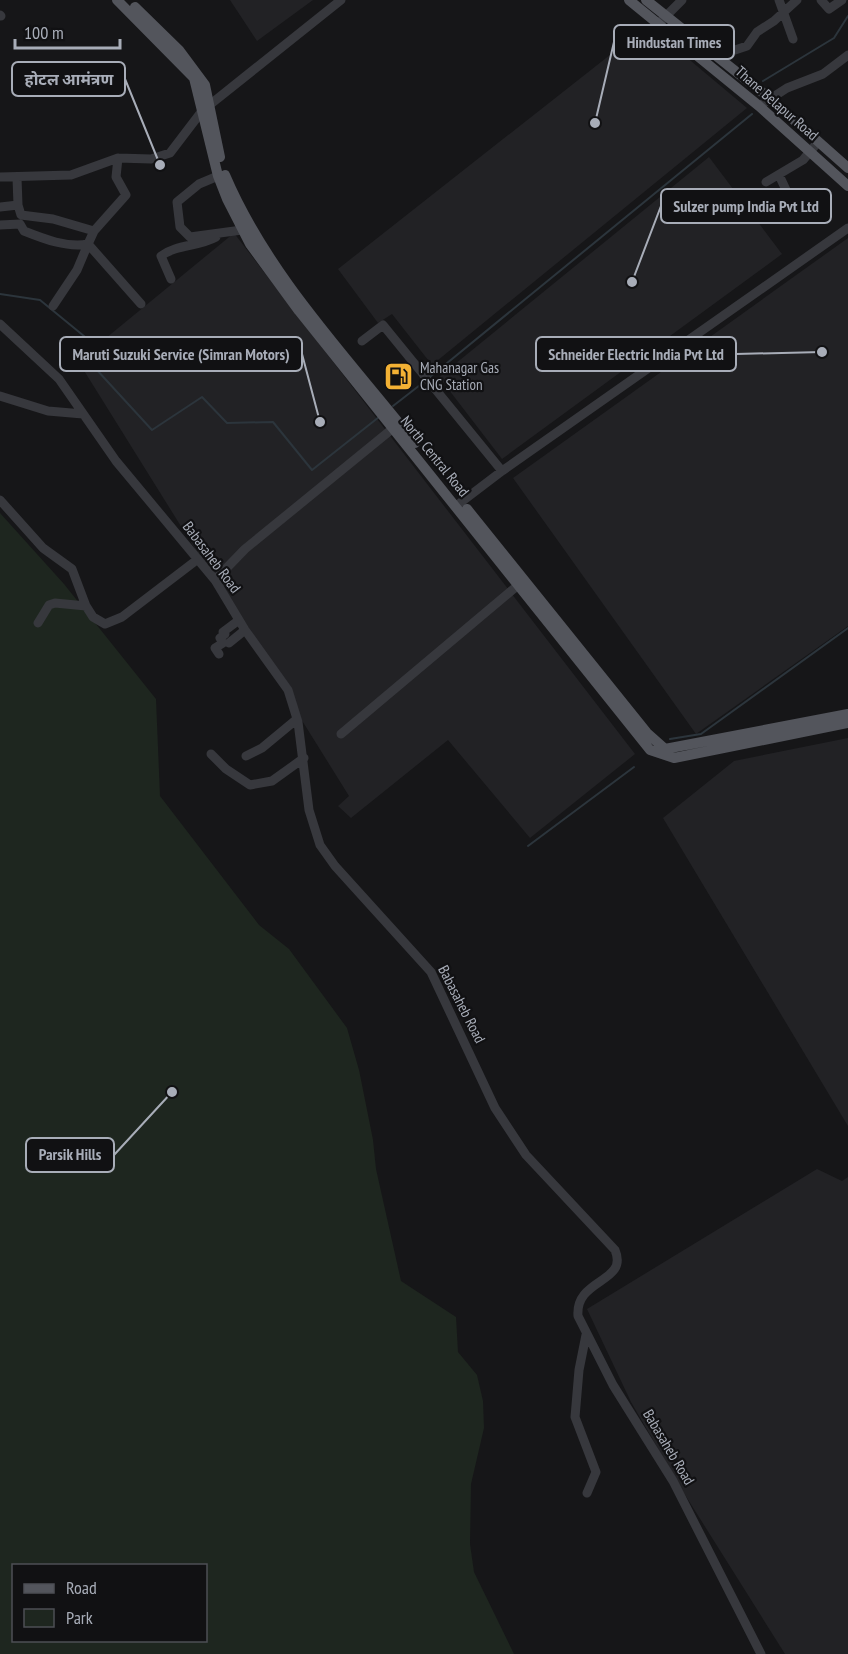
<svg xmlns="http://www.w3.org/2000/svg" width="848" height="1654" font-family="'PT Sans Narrow','Noto Sans Devanagari',sans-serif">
<rect width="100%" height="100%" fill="#161618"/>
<path fill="#222225" d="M230,0H313L257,41Z
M648,25L747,108L432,365L392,314L378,323L338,269Z
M709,157L782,254L502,459L439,377Z
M234,233L635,754L530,838L448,740L351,818L338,806L349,796L78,361Z
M848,238V626L696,734L513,478Z
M848,738V1126L663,818L734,761Z
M817,1169L842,1181L848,1177V1654H785L682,1490L631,1402L587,1309Z"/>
<path fill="#1e261f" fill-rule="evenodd" d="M0,513L64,584L156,699L160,796L259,925L289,949L347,1028L359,1070L373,1140L376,1169L401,1281L456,1317L458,1352L477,1375L483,1401L484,1428L471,1484L470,1544L474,1572L514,1654H0ZM14,1566H206V1640H14Z"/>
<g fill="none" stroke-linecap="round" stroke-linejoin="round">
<path stroke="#2c353c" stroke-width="2" d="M763,81L834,38L848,16
M0,294L40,300L90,341L96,369L152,430L202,397L227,423L273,422L312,470L379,417
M430,377L752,114
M393,406L420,385
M670,739L701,734L848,628
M528,846L634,767"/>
<path stroke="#37383d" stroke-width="9" d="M779,0L793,39
M821,0L829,9L842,0
M0,15L1,16
M662,20L682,0
M717,56L747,46L757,32L774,21L797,0
M759,106L787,88L823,74L848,55
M779,175L787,192
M218,176L199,184L177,202L180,227L190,237L242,230
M0,177L71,175L118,158L151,159L170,153L202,111L341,0
M17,178L18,205
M766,182L803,160L818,142
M0,207L18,205L21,215L53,219L94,231
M0,225L20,224L24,231C44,239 67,248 88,244L94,231L126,195L116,177L118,158
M171,279L161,256C177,244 198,247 216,237
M53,306L77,270L88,244L141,304
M0,324L59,379L116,461L215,580L245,630L288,690L298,722L309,810L320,845L335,866L431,972L495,1108L526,1155L615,1250C629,1283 575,1278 578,1316L613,1385L673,1481L761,1654
M362,341L383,325L502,471
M0,396L48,411L83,414
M0,500L43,548L72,569L86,606L93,617L105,624L122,617L198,559
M456,506L502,471L848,228
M215,580L245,549L397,425
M38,623L49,605L55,603L86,606
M229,643L245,630
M219,654L215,648L223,643L220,638L225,634L223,632L239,620
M341,734L523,581
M211,754L226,769L250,785L272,781L304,758
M246,756L262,748L297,719
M586,1335L579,1370L575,1417L596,1472L587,1493"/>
<path stroke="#53555c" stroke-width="10" d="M117,0L194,78L218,176L227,199L250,244L299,311L650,750L674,758L848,723
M629,0L759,106L848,186
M646,0L768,97L848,168
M135,7L179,50L205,85L220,157
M225,175C268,276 348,358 415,443
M467,509L647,733L665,749L848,714"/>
</g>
<defs>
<symbol id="fuel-square" viewBox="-11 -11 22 22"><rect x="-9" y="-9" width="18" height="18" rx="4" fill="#f2b134" stroke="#111113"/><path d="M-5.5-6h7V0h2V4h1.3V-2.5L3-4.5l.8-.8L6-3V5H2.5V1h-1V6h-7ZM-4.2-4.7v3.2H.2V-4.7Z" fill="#111"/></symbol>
</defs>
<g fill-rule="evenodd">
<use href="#fuel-square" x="382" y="360" width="33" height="33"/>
</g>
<g text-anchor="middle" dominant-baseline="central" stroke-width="4.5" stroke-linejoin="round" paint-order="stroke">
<g font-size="15" fill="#a8adb8" stroke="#111113">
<text transform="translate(777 103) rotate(41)">Thane Belapur Road</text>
<text transform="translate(435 456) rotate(51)">North Central Road</text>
<text transform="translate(212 557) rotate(53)">Babasaheb Road</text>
<text transform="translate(462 1004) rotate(63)">Babasaheb Road</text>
<text transform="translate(669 1447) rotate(59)">Babasaheb Road</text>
</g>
<g font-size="15" fill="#a8adb8" stroke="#111113" text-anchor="start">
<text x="420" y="367">Mahanagar Gas<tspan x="420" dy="17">CNG Station</tspan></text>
</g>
</g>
<path fill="none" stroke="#a8adb8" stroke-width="2" d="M595 123L614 42M160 165L125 79M632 282L661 206M320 422L302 354M822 352L736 354M172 1092L114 1155"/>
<g fill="#a8adb8" stroke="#111113" stroke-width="2">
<circle cx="595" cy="123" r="6"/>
<circle cx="160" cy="165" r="6"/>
<circle cx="632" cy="282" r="6"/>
<circle cx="320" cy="422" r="6"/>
<circle cx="822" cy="352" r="6"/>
<circle cx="172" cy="1092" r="6"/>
</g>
<g fill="#111113" stroke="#a8adb8" stroke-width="2">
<rect x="614" y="25" width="120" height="34" rx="6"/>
<rect x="12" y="62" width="113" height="34" rx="6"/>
<rect x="661" y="189" width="170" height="34" rx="6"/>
<rect x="60" y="337" width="242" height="34" rx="6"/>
<rect x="536" y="337" width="200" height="34" rx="6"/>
<rect x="26" y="1138" width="88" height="34" rx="6"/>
</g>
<g font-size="16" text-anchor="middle" font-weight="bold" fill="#a8adb8">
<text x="674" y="48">Hindustan Times</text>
<text x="69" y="85">होटल आमंत्रण</text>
<text x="746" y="212">Sulzer pump India Pvt Ltd</text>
<text x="181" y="360">Maruti Suzuki Service (Simran Motors)</text>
<text x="636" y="360">Schneider Electric India Pvt Ltd</text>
<text x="70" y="1160">Parsik Hills</text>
</g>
<rect x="12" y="1564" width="195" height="78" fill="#111113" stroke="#4d4f55" stroke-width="1.5"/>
<rect x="24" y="1584" width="30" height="9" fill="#53555c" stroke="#4d4f55" stroke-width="1.5"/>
<text x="66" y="1594" font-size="18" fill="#a8adb8">Road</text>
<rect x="24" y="1609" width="30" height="18" fill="#1e261f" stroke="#4d4f55" stroke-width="1.5"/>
<text x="66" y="1624" font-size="18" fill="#a8adb8">Park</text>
<path d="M15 39v9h105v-9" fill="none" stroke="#a8adb8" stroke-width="3"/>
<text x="24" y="39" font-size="18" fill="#a8adb8" stroke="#111113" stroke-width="4.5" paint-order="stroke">100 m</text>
</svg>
